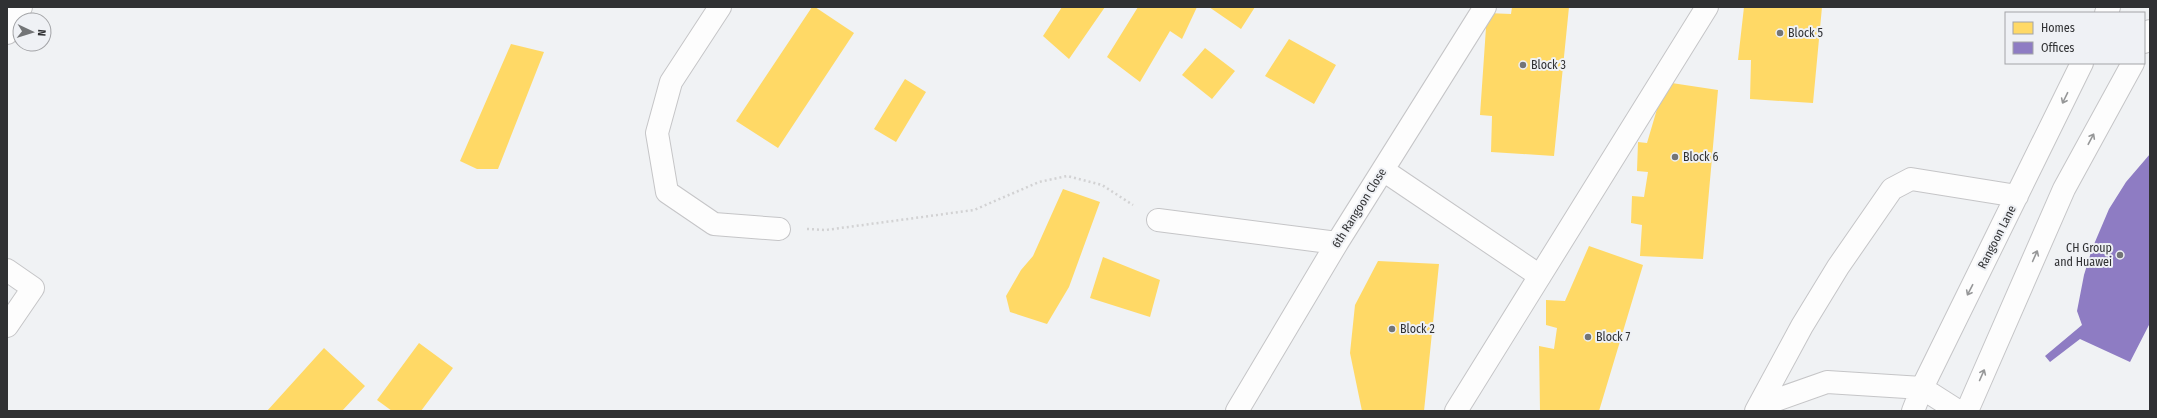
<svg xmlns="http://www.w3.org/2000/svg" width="2157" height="418" font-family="'Fira Sans Condensed',sans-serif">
<rect width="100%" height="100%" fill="#f0f2f4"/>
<path fill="#ffd966" d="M812,7H815L854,33L778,148L736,121Z
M1062,7H1105L1069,59L1043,36Z
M1138,7H1197L1182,39L1170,31L1140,82L1107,57Z
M1209,7H1255L1241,29Z
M1512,7H1569L1554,156L1491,152L1492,116L1480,115L1487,13L1511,14Z
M1744,7H1822L1813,103L1750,99L1751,60H1738Z
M1289,39L1336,65L1314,104L1265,76Z
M511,44L544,52L498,169H477L460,161Z
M1205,48L1235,71L1212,99L1182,75Z
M905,79L926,92L896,142L874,129Z
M1665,82L1718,90L1703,259L1640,256L1642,225L1631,223L1632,196L1644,197L1648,172L1637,171L1638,142L1647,143Z
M1063,189L1100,202L1069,287L1047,324L1010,312L1006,296L1021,270L1033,256Z
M1589,246L1643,265L1599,411H1540L1539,346L1554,349L1557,328L1546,325V300L1565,301Z
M1103,257L1160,280L1150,317L1090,298Z
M1378,261L1439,264L1424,411H1362L1350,353L1355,305Z
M419,343L453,368L421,411H392L377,400Z
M324,348L365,386L342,411H267Z"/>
<path fill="#8e7cc3" d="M2150,154V323L2130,362L2080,339L2050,362L2045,356L2082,325L2077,311L2084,275L2092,249L2109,209L2126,182Z"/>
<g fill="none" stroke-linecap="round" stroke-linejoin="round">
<defs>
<path id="minor" d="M720,7L671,82L657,133L667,192L714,224L779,229
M2106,13L2109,7
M7,33L21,7
M2144,42L2150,31
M1383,170L1540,276
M1158,220L1337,243
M7,270L33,288L7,326
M1759,406L1827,382L1922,388L1958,411
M1237,411L1337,243L1485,7
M1456,411L1707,7
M1756,411L1802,326L1838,267L1892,189L1911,179L2017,196
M1913,411L1922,388L2082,63
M1967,411L2064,189L2133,63"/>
</defs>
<use href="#minor" stroke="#c5c5c7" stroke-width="24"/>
<path stroke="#d2d2d3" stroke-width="2.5" stroke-dasharray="2 3" stroke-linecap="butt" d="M807,229L826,230L974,210L1039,182L1067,176L1102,185L1133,205"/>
<use href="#minor" stroke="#fdfdfd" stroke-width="22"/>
</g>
<defs><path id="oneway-shaft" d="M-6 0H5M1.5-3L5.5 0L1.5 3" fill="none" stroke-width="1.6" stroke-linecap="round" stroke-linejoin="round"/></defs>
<g stroke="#969798">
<use href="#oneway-shaft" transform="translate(2065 98) rotate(116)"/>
<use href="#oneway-shaft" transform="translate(2091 139) rotate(-62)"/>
<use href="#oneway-shaft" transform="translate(2035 256) rotate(-66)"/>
<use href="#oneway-shaft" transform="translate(1970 290) rotate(117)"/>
<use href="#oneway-shaft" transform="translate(1982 375) rotate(-66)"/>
</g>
<g fill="#737577" stroke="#eff1f5" stroke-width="1.5">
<circle cx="1780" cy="33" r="4"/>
<circle cx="1523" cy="65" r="4"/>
<circle cx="1675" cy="157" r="4"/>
<circle cx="2120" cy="255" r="4"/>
<circle cx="1392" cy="329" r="4"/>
<circle cx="1588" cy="337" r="4"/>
</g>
<g text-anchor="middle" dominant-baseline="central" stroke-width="4" stroke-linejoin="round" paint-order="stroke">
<g font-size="12" fill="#303133" stroke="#eff1f5" text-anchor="start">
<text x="1788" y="33">Block 5</text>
<text x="1531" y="65">Block 3</text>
<text x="1683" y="157">Block 6</text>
<text x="2112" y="248" text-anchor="end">CH Group<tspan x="2112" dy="14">and Huawei</tspan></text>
<text x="1400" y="329">Block 2</text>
<text x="1596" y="337">Block 7</text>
</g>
<g font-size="12" fill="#303133" stroke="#eff1f5">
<text transform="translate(1359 208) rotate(-58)">6th Rangoon Close</text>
<text transform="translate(1997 237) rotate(-63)">Rangoon Lane</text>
</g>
</g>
<rect width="2157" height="418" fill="none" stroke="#303133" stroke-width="16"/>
<rect x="2005" y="12" width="140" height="52" fill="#eff1f5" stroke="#a3a4a7"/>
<rect x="2013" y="22" width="20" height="12" fill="#ffd966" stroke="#a3a4a7"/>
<text x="2041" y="32" font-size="12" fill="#303133">Homes</text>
<rect x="2013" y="42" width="20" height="12" fill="#8e7cc3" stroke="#a3a4a7"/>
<text x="2041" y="52" font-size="12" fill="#303133">Offices</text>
<g transform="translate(32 32) rotate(94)"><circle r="19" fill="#eff1f5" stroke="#a3a4a7"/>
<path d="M0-3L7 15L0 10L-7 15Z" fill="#737577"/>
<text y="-6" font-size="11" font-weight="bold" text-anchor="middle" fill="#303133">N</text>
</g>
</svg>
